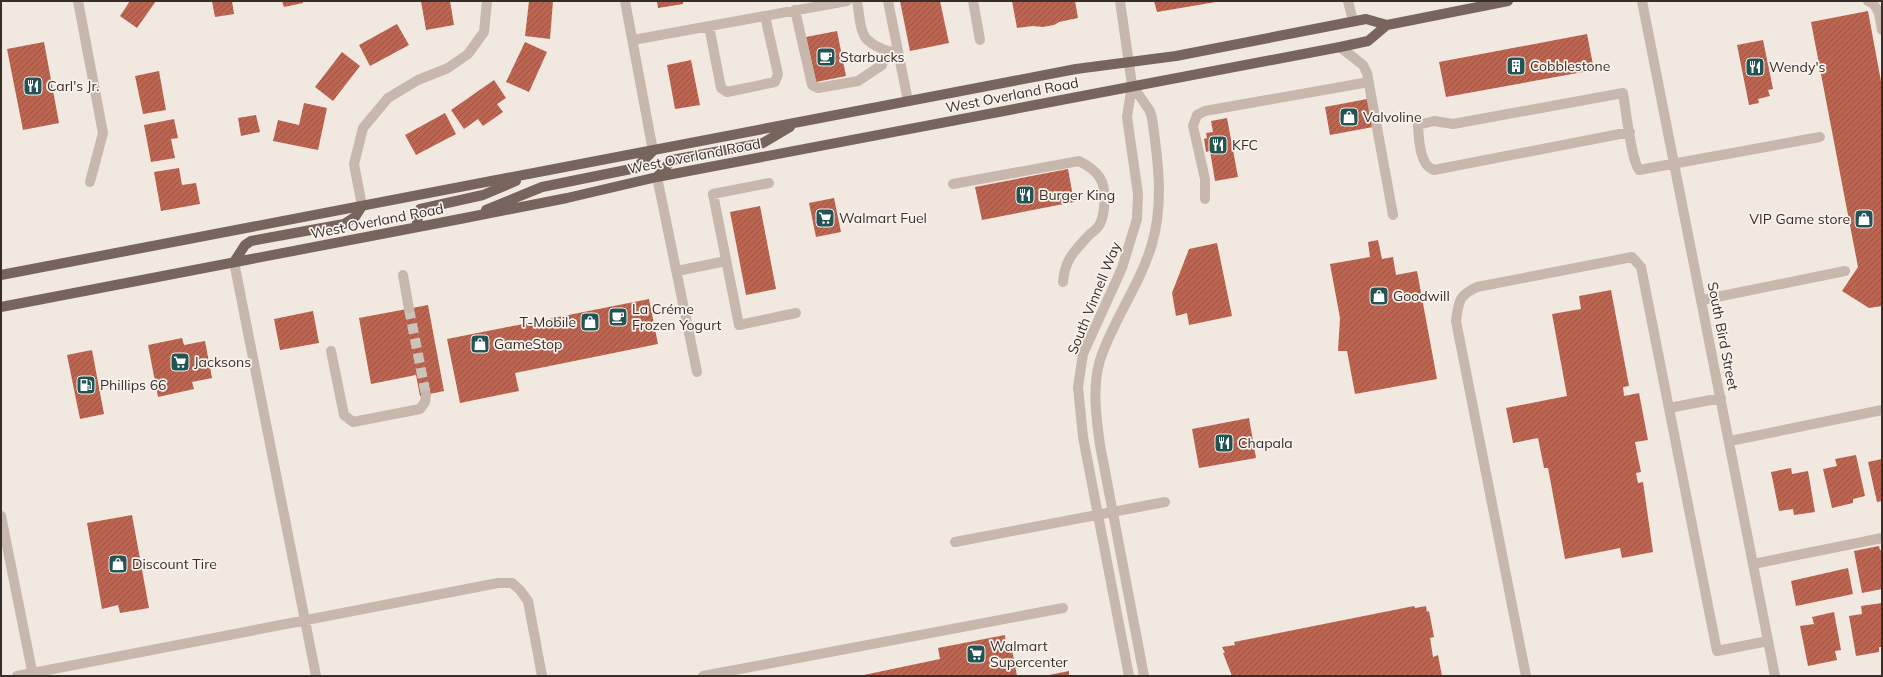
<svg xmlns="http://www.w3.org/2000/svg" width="1883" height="677" font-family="Mulish,sans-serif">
<defs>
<pattern id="building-hatch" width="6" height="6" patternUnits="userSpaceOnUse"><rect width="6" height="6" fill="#bb6653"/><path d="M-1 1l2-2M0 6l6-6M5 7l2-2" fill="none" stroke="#995445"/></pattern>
</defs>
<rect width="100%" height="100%" fill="#f1e8df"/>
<path fill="url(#building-hatch)" d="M130,1H156L137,28L120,16Z
M212,1H232L234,14L215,17Z
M282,1H303V3L284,7Z
M421,1H450L454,25L426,30Z
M529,1H553L550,39L525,36Z
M657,1H683V4L658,8Z
M900,1H940L949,43L910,51Z
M1012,1H1075L1078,18L1059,22L1054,25L1043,27L1033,26L1017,28Z
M1154,1H1216V2L1157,12Z
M1868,11L1882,87V306L1869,308L1842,291L1858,267L1811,22Z
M397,24L409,45L370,66L359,45Z
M837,31L846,76L816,82L806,37Z
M1587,34L1594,70L1446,97L1439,62Z
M1763,40L1773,89L1768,90L1770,96L1758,99L1759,103L1749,105L1737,45Z
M44,42L59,123L23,130L7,49Z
M525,42L547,52L529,92L506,82Z
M342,52L360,66L333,101L315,87Z
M691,60L700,105L675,109L667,65Z
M159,71L166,110L143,114L135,76Z
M494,80L506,98L497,104L503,112L483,126L478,119L464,129L451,110Z
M1367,99L1373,127L1330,135L1325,107Z
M304,103L327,108L318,150L273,141L278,120L299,125Z
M445,113L456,134L416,155L405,135Z
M256,115L260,132L241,136L238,118Z
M1227,118L1238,177L1215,181L1210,151L1206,152L1204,139L1207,138L1206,133L1213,132L1211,121Z
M174,119L178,138L171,139L175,158L151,162L144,125Z
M179,168L182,185L196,183L200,204L161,211L154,172Z
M1068,169L1074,202L982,220L975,187Z
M834,198L841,232L816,237L809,203Z
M760,206L776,289L746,295L730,212Z
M1378,240L1382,259L1393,257L1396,275L1417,271L1437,379L1355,394L1347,351H1338L1340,318L1330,264L1370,257L1368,242Z
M1217,243L1232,316L1189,325L1187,313L1176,316L1172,293L1189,249Z
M1611,290L1629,386L1623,387L1624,396L1639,393L1648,440L1635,442L1641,472L1636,473L1638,483L1643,482L1653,552L1622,558L1620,548L1565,559L1548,468H1544L1538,438L1513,443L1506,408L1567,396L1552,314L1581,309L1579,296Z
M649,299L658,344L515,373L519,391L460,403L447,339Z
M428,305L444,391L420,396L416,375L371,384L359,318Z
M313,311L319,343L280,350L274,319Z
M182,338L184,345L205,341L212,378L192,382L194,389L158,397L148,345Z
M92,350L104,414L80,419L67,355Z
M1249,418L1256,458L1199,468L1192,429Z
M1856,455L1865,496L1853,499V503L1832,508L1823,469L1837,466L1835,459Z
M1882,459V501L1877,502L1868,462Z
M1791,468L1792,474L1808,471L1815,512L1794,515L1793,509L1779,511L1771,472Z
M132,515L149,608L120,613L118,605L102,609L87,523Z
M1879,546L1880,550H1882V589L1862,593L1854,551Z
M1848,568L1853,594L1796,606L1791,581Z
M1882,603V647H1879V652L1856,656L1849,616L1862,614L1861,606Z
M1414,606L1415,608L1426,606L1427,612L1429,611L1434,637L1430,638L1433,657L1438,655L1442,676H1232L1223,653H1225L1222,647L1235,645L1234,642Z
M1834,612L1841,650L1835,651L1837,660L1808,666L1800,626L1814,624L1812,617Z
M1005,635L1006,645L1011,644L1017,676H859L940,659L938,648Z
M1069,671V676H1049V675Z"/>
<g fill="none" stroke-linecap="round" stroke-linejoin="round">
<path stroke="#ccc3bb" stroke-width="10" stroke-dasharray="10 5" stroke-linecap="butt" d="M409,309L426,395"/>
<path stroke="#c8b7ac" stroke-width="10" d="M78,1L103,133L90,182
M625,1L653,151
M857,1C859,11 859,23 863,33C866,43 884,51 894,52
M888,1L908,101
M973,1L980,40
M1120,1L1132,85L1127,117L1138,194L1137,219L1122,268L1083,354L1078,387L1083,437L1129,676
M1348,1L1353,21
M1642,1L1775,676
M1868,1C1880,6 1880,19 1882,30
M795,10L812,85L818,88L858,81L882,65L887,51
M709,26L721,88L727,92L775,82L778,74L765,16
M633,40L847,1
M1340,47L1363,65L1367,73L1393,215
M1132,85L1150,111L1152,118C1158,160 1164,203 1152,244C1140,285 1113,320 1100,360C1092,387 1096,417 1100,445L1144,676
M1630,132L1434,170C1419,165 1419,138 1418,125L1434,121L1453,124L1623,93C1626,110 1631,159 1639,170L1820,137
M657,177L697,372
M769,183L713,194L739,325L796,313
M953,184L1079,161C1087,165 1095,170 1100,178C1107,189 1105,213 1100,224C1098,228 1093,232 1089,235C1074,252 1065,259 1063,282
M1205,199V179L1193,126L1197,115L1205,111L1369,82
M362,206L354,164L363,128L388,98L418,80L448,68L468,54L484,32L487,1
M234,262L316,676
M677,271L726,261
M403,275L409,309
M1702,300L1845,271
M331,351L344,415L353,422L420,409L425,402L426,395
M1669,408L1721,398
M1730,441L1882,410
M1,516L33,676
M955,542L1165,502
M1753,564L1882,538
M17,676L498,583H512L520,590L528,601L542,676
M703,676L1063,608
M1526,676L1456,321C1459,301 1458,296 1477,287L1632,257L1641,267L1717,651L1768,641"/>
<path stroke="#77645d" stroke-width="10" d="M657,177L672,160L763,143L790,127
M486,210L542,187L636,168L653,151
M416,227L420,209L483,195L516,181
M234,262L245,245L251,241L344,224L355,217L362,206
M1,275L1076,69L1176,56L1366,19L1387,25L1508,1
M1,307L465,218L567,198L657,177L1340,47L1368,41L1387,25"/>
</g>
<defs>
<symbol id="cafe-square" viewBox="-11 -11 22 22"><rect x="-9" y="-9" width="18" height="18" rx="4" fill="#235455" stroke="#f9f2ec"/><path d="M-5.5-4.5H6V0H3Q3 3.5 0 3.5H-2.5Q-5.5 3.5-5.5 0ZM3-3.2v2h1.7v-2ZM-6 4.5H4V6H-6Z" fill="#fff"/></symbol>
<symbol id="building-square" viewBox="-11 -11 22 22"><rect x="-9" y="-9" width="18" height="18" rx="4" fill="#235455" stroke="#f9f2ec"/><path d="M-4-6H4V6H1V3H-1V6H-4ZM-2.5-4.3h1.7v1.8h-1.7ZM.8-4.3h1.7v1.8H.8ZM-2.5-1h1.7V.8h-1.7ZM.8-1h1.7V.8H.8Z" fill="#fff"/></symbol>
<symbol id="restaurant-square" viewBox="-11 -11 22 22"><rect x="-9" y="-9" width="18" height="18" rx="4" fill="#235455" stroke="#f9f2ec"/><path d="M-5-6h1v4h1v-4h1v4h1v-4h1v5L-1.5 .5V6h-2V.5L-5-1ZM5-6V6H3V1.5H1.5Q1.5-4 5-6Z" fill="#fff"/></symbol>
<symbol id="shop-square" viewBox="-11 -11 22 22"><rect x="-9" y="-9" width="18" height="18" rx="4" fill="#235455" stroke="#f9f2ec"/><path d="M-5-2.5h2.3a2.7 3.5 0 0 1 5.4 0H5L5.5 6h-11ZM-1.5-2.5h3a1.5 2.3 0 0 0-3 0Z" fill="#fff"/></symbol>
<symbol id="supermarket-square" viewBox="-11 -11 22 22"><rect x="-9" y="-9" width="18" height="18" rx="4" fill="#235455" stroke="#f9f2ec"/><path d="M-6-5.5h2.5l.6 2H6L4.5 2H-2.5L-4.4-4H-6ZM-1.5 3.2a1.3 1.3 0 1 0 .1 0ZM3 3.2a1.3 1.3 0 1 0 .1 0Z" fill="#fff"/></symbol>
<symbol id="fuel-square" viewBox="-11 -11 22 22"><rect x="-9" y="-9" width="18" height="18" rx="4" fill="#235455" stroke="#f9f2ec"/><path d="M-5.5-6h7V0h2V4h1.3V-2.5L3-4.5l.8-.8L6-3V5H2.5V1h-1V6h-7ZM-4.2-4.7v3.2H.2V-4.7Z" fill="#fff"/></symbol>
</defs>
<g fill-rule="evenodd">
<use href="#cafe-square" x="815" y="46" width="22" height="22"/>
<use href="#building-square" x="1505" y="55" width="22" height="22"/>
<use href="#restaurant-square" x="1744" y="56" width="22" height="22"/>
<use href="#restaurant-square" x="22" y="75" width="22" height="22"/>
<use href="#shop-square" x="1338" y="106" width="22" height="22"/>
<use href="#restaurant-square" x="1207" y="134" width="22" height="22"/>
<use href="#restaurant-square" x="1014" y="184" width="22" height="22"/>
<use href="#supermarket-square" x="814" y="207" width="22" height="22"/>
<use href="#shop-square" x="1853" y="208" width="22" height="22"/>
<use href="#shop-square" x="1368" y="285" width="22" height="22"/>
<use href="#cafe-square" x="607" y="306" width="22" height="22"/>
<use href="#shop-square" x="579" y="311" width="22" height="22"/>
<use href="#shop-square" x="469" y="333" width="22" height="22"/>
<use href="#supermarket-square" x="169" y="351" width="22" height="22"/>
<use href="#fuel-square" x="75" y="374" width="22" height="22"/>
<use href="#restaurant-square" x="1213" y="432" width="22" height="22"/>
<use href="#shop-square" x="107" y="553" width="22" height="22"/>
<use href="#supermarket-square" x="965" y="643" width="22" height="22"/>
</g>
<g text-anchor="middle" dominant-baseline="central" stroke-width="3.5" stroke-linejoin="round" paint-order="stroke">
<g font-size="14" fill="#372e2a" stroke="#f9f2ec" text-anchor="start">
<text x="840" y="57">Starbucks</text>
<text x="1530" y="66">Cobblestone</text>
<text x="1769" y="67">Wendy's</text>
<text x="47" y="86">Carl's Jr.</text>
<text x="1363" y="117">Valvoline</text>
<text x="1232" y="145">KFC</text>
<text x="1039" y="195">Burger King</text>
<text x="839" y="218">Walmart Fuel</text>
<text x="1850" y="219" text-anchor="end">VIP Game store</text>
<text x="1393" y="296">Goodwill</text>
<text x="632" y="309">La Créme<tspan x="632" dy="16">Frozen Yogurt</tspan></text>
<text x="576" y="322" text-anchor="end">T-Mobile</text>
<text x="494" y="344">GameStop</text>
<text x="194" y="362">Jacksons</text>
<text x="100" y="385">Phillips 66</text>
<text x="1238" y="443">Chapala</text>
<text x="132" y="564">Discount Tire</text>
<text x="990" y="646">Walmart<tspan x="990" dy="16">Supercenter</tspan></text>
</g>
<g font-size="14" fill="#372e2a" stroke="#f9f2ec">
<text transform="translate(1012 95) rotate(-11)">West Overland Road</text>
<text transform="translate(694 156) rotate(-11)">West Overland Road</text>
<text transform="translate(377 221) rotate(-11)">West Overland Road</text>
<text transform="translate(1094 298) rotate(-68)">South Vinnell Way</text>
<text transform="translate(1723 336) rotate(79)">South Bird Street</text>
</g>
</g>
<rect width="1883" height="677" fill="none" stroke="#372e2a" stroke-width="4"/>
</svg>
